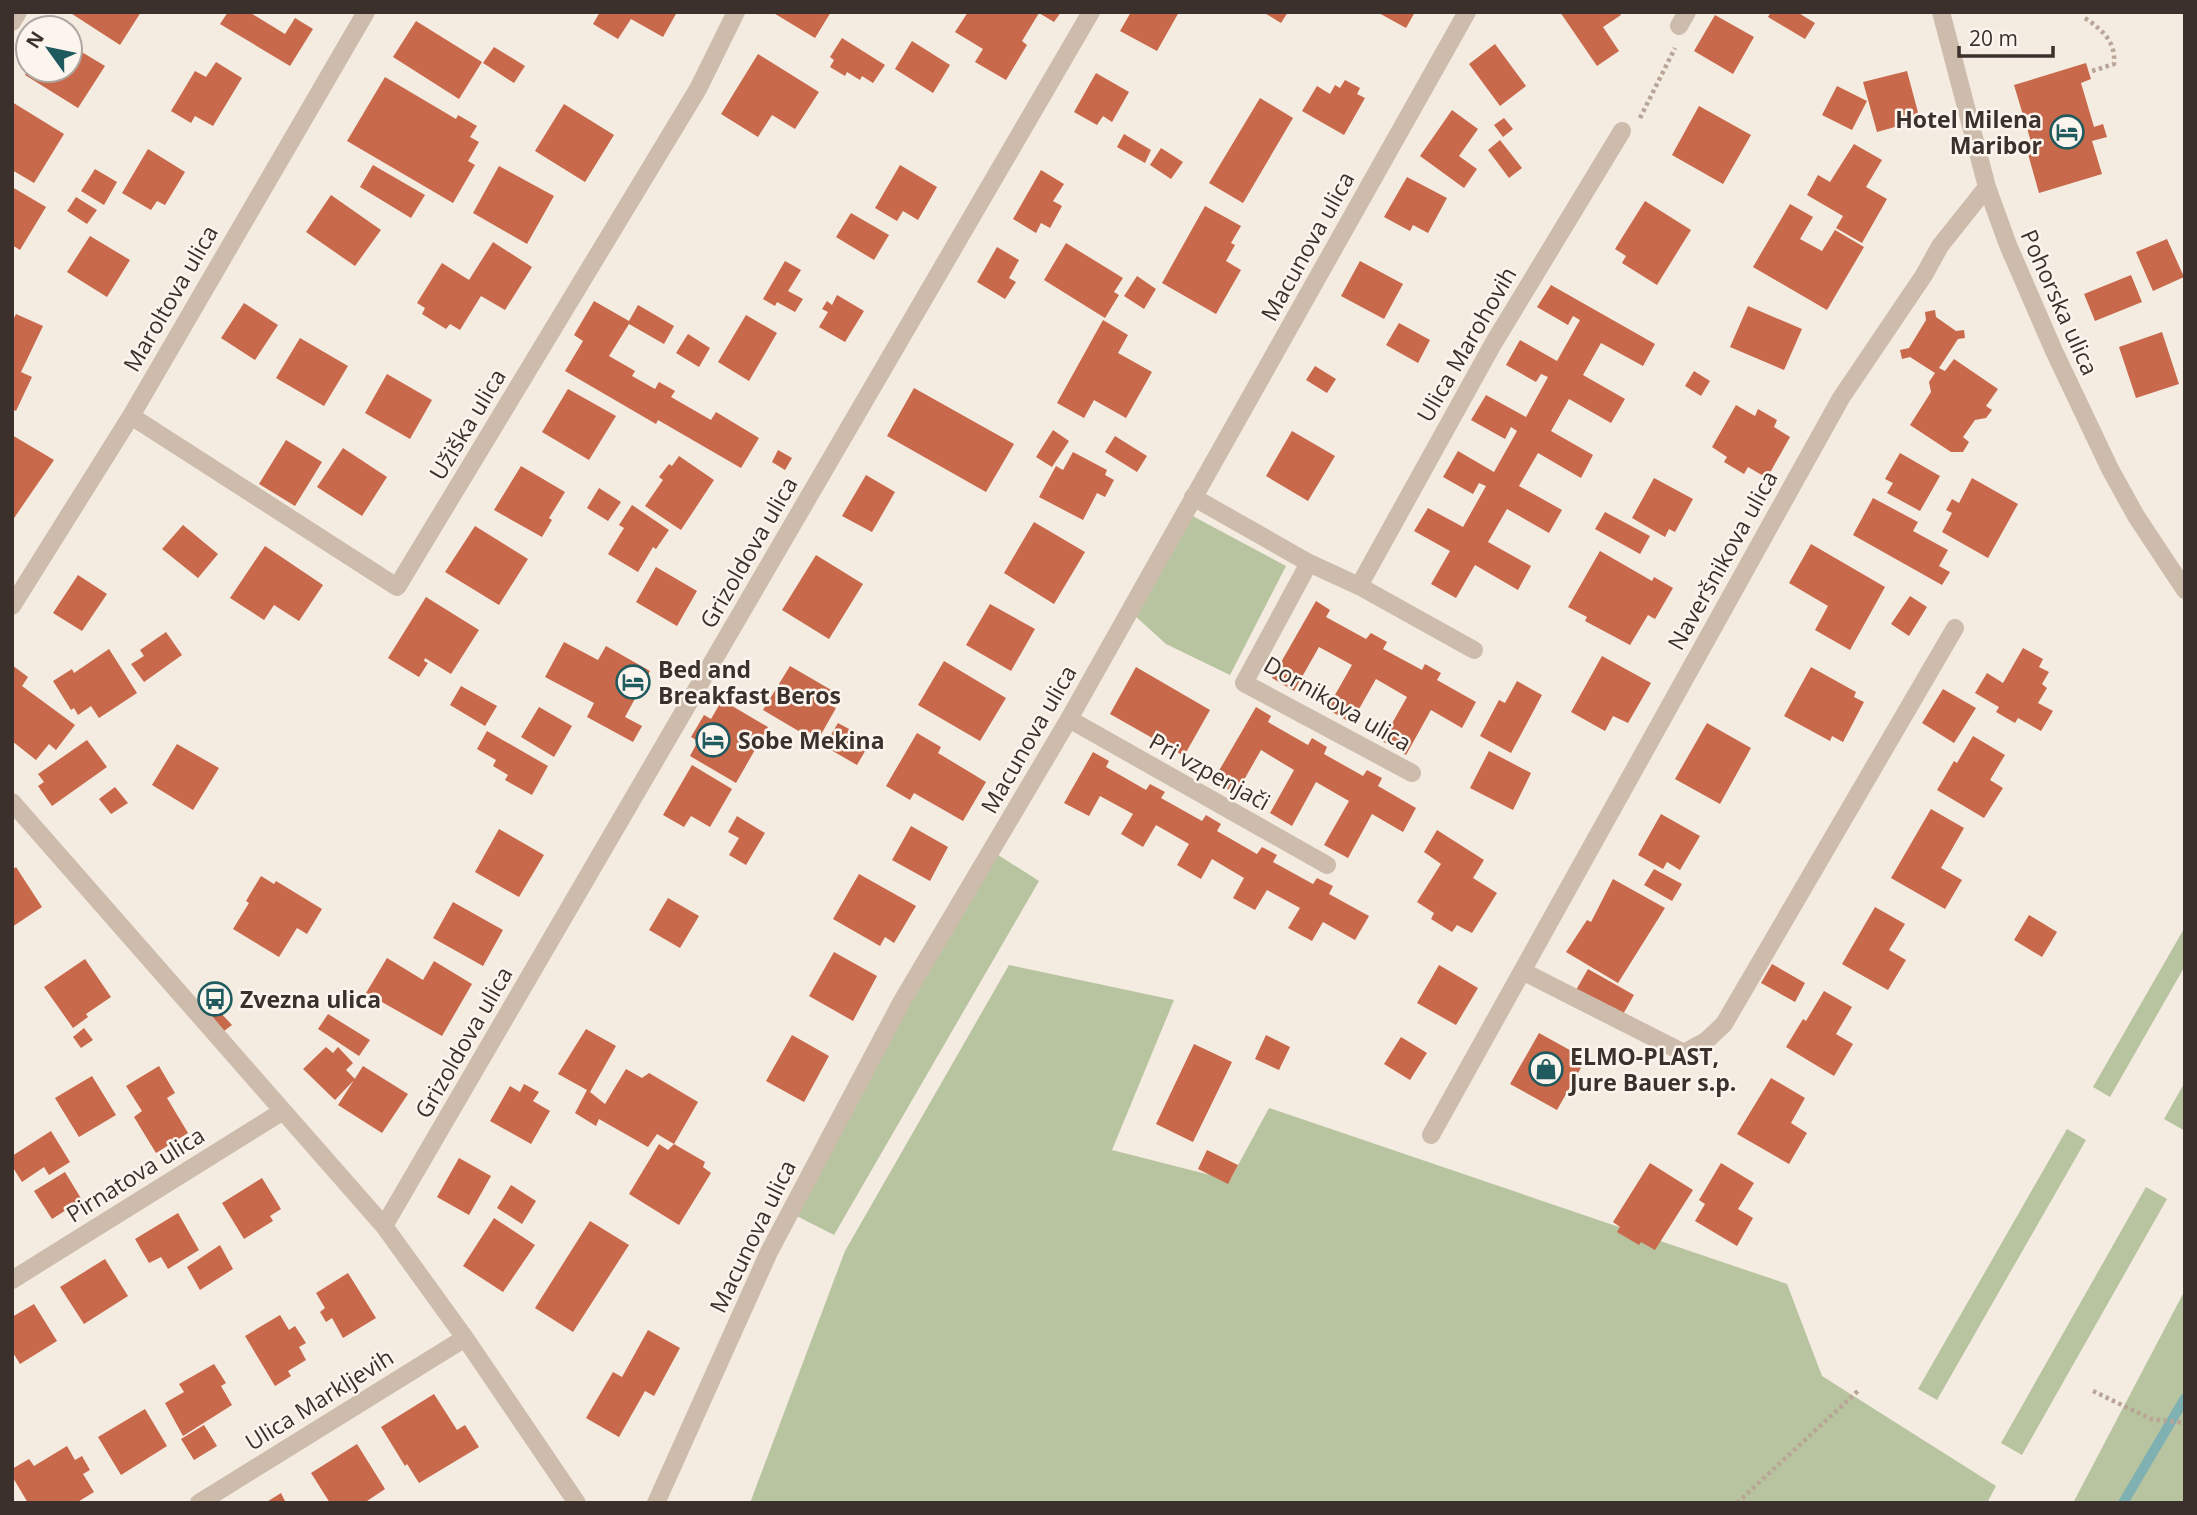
<svg xmlns="http://www.w3.org/2000/svg" width="2197" height="1515" font-family="'Open Sans',sans-serif">
<rect width="100%" height="100%" fill="#f4ebe1"/>
<path fill="#b8c4a0" d="M1187,513L1286,566L1230,675L1166,644L1133,614Z
M995,853L1039,881L834,1235L789,1212Z
M2185,927V966L2110,1097L2093,1087Z
M1009,965L1174,1000L1112,1150L1230,1180L1269,1108L1787,1284L1822,1376L1996,1486L1987,1503H750L845,1251Z
M2185,1082V1131L2164,1119Z
M2067,1129L2086,1140L1937,1400L1918,1389Z
M2146,1187L2167,1199L2022,1455L2001,1443Z
M2185,1290V1503H2073Z"/>
<g fill="none" stroke-linecap="round" stroke-linejoin="round">
<path stroke="#7fb0b2" stroke-width="10" d="M2123,1503L2185,1398"/>
</g>
<path fill="#c8694b" d="M69,12H141L120,45Z
M228,12H249L285,34L295,18L313,29L290,66L220,24Z
M600,12H677L663,37L631,19L618,39L593,24Z
M772,12H831L815,38Z
M968,12H1061L1054,22L1039,13L1022,41L1027,45L1006,80L975,62L983,49L955,32Z
M1131,12H1179L1157,51L1120,31Z
M1263,12H1288L1281,23Z
M1377,12H1415L1406,28Z
M1560,12H1619L1621,15L1603,27L1619,51L1597,66Z
M1771,12H1797L1815,23L1805,39L1768,17Z
M1715,15L1754,37L1733,74L1694,51Z
M416,21L482,62L459,99L393,57Z
M842,38L885,65L873,83L862,76L860,80L847,72L845,76L830,67L834,60L830,57Z
M912,41L950,65L933,93L895,69Z
M1495,44L1526,86L1500,106L1469,64Z
M70,45L105,66L78,108L25,75L28,70H70Z
M494,47L525,66L514,83L483,63Z
M758,54L819,92L795,129L772,115L758,137L721,114Z
M216,62L242,78L213,126L195,116L191,123L171,111L195,71L206,77Z
M2086,63L2091,79L2081,83L2094,127L2103,124L2107,137L2092,141L2102,174L2039,193L2026,147L2032,145L2014,85Z
M1907,71L1920,120L1877,132L1863,82Z
M1096,73L1129,92L1112,122L1103,116L1097,125L1074,112Z
M385,77L456,119L458,115L477,126L470,137L479,142L468,161L475,165L453,203L347,141Z
M1345,80L1360,88L1357,94L1365,98L1344,135L1302,111L1317,86L1330,94L1335,85L1340,88Z
M1837,86L1867,101L1852,130L1822,115Z
M1260,98L1293,118L1243,203L1209,183Z
M12,102L64,134L34,183L12,170Z
M564,104L614,135L585,182L535,151Z
M1699,106L1751,135L1723,184L1672,155Z
M1452,110L1478,129L1459,156L1477,169L1464,188L1420,156Z
M1504,118L1513,129L1503,137L1494,125Z
M1124,134L1151,150L1145,163L1117,147Z
M1500,140L1522,168L1509,178L1488,150Z
M1854,144L1882,160L1866,187L1887,199L1862,243L1836,228L1843,216L1807,195L1818,175L1830,182Z
M1161,148L1183,162L1171,179L1150,165Z
M148,149L185,172L165,205L157,201L151,210L122,193Z
M373,165L425,195L411,218L360,187Z
M900,165L937,187L918,220L903,211L897,221L875,208Z
M499,166L554,196L527,244L473,213Z
M95,169L117,182L104,205L81,191Z
M1041,170L1064,184L1053,201L1062,206L1050,228L1041,223L1036,233L1013,219Z
M1407,177L1447,198L1428,233L1413,225L1410,231L1384,217Z
M12,187L46,207L20,250L12,245Z
M331,195L381,230L355,266L306,232Z
M76,197L97,210L87,224L67,211Z
M1645,201L1691,230L1657,285L1622,263L1626,256L1615,249Z
M1790,204L1813,217L1800,239L1822,251L1835,230L1864,247L1827,310L1753,267Z
M1205,206L1241,226L1231,243L1235,245L1226,261L1241,270L1216,314L1162,283Z
M851,213L889,235L874,260L836,237Z
M90,236L130,260L107,297L67,272Z
M2167,239L2184,277L2153,291L2136,252Z
M493,242L532,267L505,310L481,296L460,330L450,324L446,329L422,314L425,308L417,303L442,263L469,280Z
M1066,243L1123,278L1114,292L1119,295L1105,318L1044,280Z
M997,247L1019,260L1009,278L1016,282L1005,299L977,282Z
M785,261L801,270L788,291L803,299L795,312L777,302L775,306L763,299Z
M1360,261L1403,284L1384,319L1341,296Z
M2131,275L2142,302L2095,321L2084,294Z
M1137,276L1156,289L1144,309L1124,296Z
M1551,285L1655,344L1643,366L1601,343L1583,375L1625,399L1611,423L1569,399L1551,431L1593,455L1581,478L1538,453L1519,486L1562,510L1549,533L1507,509L1488,542L1531,566L1518,590L1475,565L1456,598L1431,584L1450,551L1414,531L1428,508L1463,527L1486,486L1479,483L1473,494L1443,477L1458,451L1494,472L1517,431L1511,427L1505,439L1471,420L1486,395L1526,417L1548,377L1541,374L1536,382L1506,365L1520,340L1557,361L1580,320L1573,316L1568,325L1537,307Z
M837,295L864,311L845,342L819,327L828,312L822,309L827,301L832,305Z
M594,301L629,321L638,305L674,326L664,344L629,324L609,356L635,371L632,376L655,389L659,382L675,391L671,397L711,420L716,412L759,438L741,468L658,420L656,424L565,371L583,341L574,335Z
M244,303L278,325L255,360L221,338Z
M1748,306L1802,329L1784,370L1730,347Z
M1935,310L1936,317L1956,331L1964,330L1965,338L1958,339L1939,368L1945,371L1954,359L1998,389L1986,406L1992,410L1986,418L1975,420L1963,437L1969,442L1963,452H1951L1910,425L1931,392L1929,382L1935,373L1910,357L1902,359L1900,350L1909,348L1926,320L1925,312Z
M16,314L43,326L21,372L32,377L16,411L12,409V322Z
M746,315L777,333L749,381L718,362Z
M1103,320L1128,335L1118,353L1152,372L1126,418L1094,400L1084,418L1057,403Z
M1399,323L1430,340L1418,363L1386,345Z
M2162,332L2179,384L2136,398L2119,347Z
M688,334L710,348L699,367L676,353Z
M300,338L348,366L324,406L276,378Z
M1315,366L1336,379L1327,393L1306,380Z
M1694,371L1710,381L1701,396L1685,386Z
M387,374L432,400L410,439L365,413Z
M914,388L1014,444L986,492L887,436Z
M568,389L616,416L589,460L542,432Z
M1736,405L1755,416L1758,409L1777,420L1774,427L1790,437L1767,478L1748,467L1744,474L1724,462L1727,457L1712,447Z
M1053,430L1069,441L1052,467L1036,457Z
M1292,431L1335,456L1308,501L1266,476Z
M12,435L54,460L12,521Z
M1115,436L1147,456L1137,472L1105,452Z
M286,440L322,462L295,506L259,484Z
M343,448L387,477L362,516L317,487Z
M778,450L792,458L785,470L772,462Z
M1073,452L1107,470L1105,475L1114,480L1105,497L1097,493L1083,520L1039,497L1056,466L1063,470Z
M1900,453L1940,476L1920,511L1887,493L1893,483L1885,479Z
M679,456L714,480L681,530L645,506L663,480L659,477L669,464L672,466Z
M521,466L565,492L549,518L552,520L542,537L494,510Z
M866,475L895,492L872,532L842,516Z
M1654,478L1693,499L1675,532L1669,529L1665,537L1632,518Z
M1972,478L2018,504L1988,558L1942,532L1952,513L1946,510L1952,499L1959,503Z
M599,488L621,502L608,521L587,508Z
M1873,498L1918,522L1913,531L1948,550L1939,566L1950,572L1942,585L1853,535Z
M632,505L669,530L656,549L653,547L638,572L608,554L624,528L619,525Z
M1605,512L1650,536L1640,554L1595,529Z
M1034,522L1085,552L1054,604L1004,573Z
M183,525L218,554L198,578L162,549Z
M475,526L528,559L499,605L445,572Z
M1811,544L1885,587L1850,650L1815,630L1828,606L1789,583Z
M265,546L323,585L299,621L274,605L264,620L230,598Z
M1600,551L1652,581L1654,577L1673,588L1655,619L1648,615L1630,645L1585,621L1587,617L1568,607Z
M816,555L863,584L829,639L782,610Z
M656,567L697,591L677,626L636,602Z
M78,575L107,594L82,631L53,613Z
M1910,596L1927,607L1909,636L1891,624Z
M426,597L479,630L451,674L425,658L424,661L428,663L419,677L388,658Z
M1316,601L1330,610L1326,617L1366,639L1371,633L1387,642L1383,649L1422,670L1425,664L1441,673L1437,680L1476,702L1462,728L1431,710L1406,755L1382,741L1407,697L1376,679L1351,723L1327,709L1352,665L1319,647L1294,691L1272,678Z
M990,604L1035,629L1011,671L966,645Z
M166,632L182,655L144,682L131,664L144,656L140,650Z
M564,642L598,660L606,646L650,671L625,717L642,726L633,742L587,717L594,703L545,677Z
M2023,648L2043,659L2039,667L2049,672L2042,684L2047,688L2038,703L2053,711L2041,731L2018,718L2015,723L1996,712L1999,707L1975,693L1987,673L2003,683Z
M109,649L137,693L99,718L91,706L78,715L74,708L71,710L53,681L72,669L74,673Z
M1602,656L1651,683L1628,723L1613,716L1605,731L1571,712Z
M944,661L1006,698L980,741L918,705Z
M12,665L28,677L22,686L75,725L56,750L49,744L36,760L12,741Z
M790,666L833,691L826,703L836,708L819,738L809,732L807,736L763,710Z
M1136,667L1210,710L1184,756L1110,714Z
M1811,667L1856,692L1854,697L1864,702L1843,742L1832,736L1830,741L1784,716Z
M1517,681L1542,695L1511,753L1480,736L1499,700L1505,703Z
M461,686L497,706L485,726L450,705Z
M1943,689L1976,708L1954,743L1922,723Z
M722,700L768,727L736,783L690,756L698,741L691,737L704,715L711,719Z
M539,707L572,726L554,757L521,737Z
M1256,707L1271,716L1268,722L1308,745L1312,738L1327,747L1324,754L1363,776L1367,770L1382,778L1378,786L1416,808L1403,832L1372,814L1348,858L1324,845L1349,801L1316,782L1292,826L1270,813L1294,770L1261,750L1236,794L1213,781Z
M838,723L871,741L857,765L824,746Z
M1707,723L1751,748L1720,804L1675,779Z
M487,731L548,766L532,795L505,780L508,775L493,766L496,760L477,749Z
M917,733L941,747L938,753L986,782L963,821L914,793L910,800L886,786Z
M1973,736L2005,755L1990,780L2003,788L1984,818L1937,790L1954,761L1957,763Z
M87,740L107,767L52,806L38,786L44,782L38,774Z
M177,744L219,768L193,810L152,785Z
M1489,751L1531,773L1513,810L1470,788Z
M1093,752L1109,761L1106,767L1146,790L1150,784L1165,792L1161,798L1202,821L1206,815L1221,824L1217,831L1257,854L1262,847L1277,855L1273,862L1313,884L1317,878L1333,886L1329,894L1369,916L1355,940L1323,922L1312,941L1288,928L1300,908L1267,890L1255,910L1233,898L1244,878L1212,859L1201,879L1177,865L1189,844L1156,825L1143,847L1121,834L1133,814L1100,796L1089,816L1064,803Z
M692,765L732,789L710,827L691,816L684,827L663,815Z
M115,787L128,803L111,814L99,799Z
M1931,809L1964,828L1941,868L1962,880L1945,909L1891,878Z
M1661,814L1700,836L1680,870L1667,862L1663,869L1638,855Z
M737,816L765,833L746,865L729,855L739,838L728,832Z
M911,826L948,847L930,881L892,860Z
M499,829L544,855L519,897L475,872Z
M1437,830L1484,860L1473,878L1497,893L1472,933L1457,925L1452,932L1431,919L1434,913L1417,902L1441,864L1424,852Z
M16,867L42,907L12,927V870Z
M1654,869L1682,884L1672,901L1644,885Z
M859,874L916,906L894,943L885,937L880,946L833,919Z
M261,876L274,884L276,881L322,909L307,934L297,928L279,957L233,929L249,903L246,901Z
M1613,879L1665,908L1618,983L1566,952L1587,920L1591,922Z
M668,898L699,916L680,948L649,930Z
M453,902L503,930L483,966L433,938Z
M1875,907L1905,924L1889,950L1906,960L1888,990L1842,964Z
M2029,915L2057,932L2042,957L2014,940Z
M834,952L877,976L853,1021L809,996Z
M387,958L423,980L434,961L472,984L442,1036L366,993Z
M85,959L111,997L86,1014L88,1017L73,1028L44,987Z
M1772,964L1805,983L1795,1002L1761,983Z
M1439,965L1478,988L1456,1025L1417,1003Z
M1588,969L1634,995L1622,1016L1576,990Z
M1824,991L1852,1007L1836,1034L1853,1044L1834,1076L1786,1047L1803,1019L1806,1021Z
M218,1010L232,1025L224,1031L211,1015Z
M328,1014L370,1040L359,1056L318,1029Z
M84,1028L93,1040L81,1048L73,1037Z
M586,1029L616,1046L590,1092L605,1104L626,1069L642,1078L649,1073L698,1102L674,1144L705,1162L703,1167L711,1173L679,1225L629,1194L659,1144L668,1150L674,1144L657,1134L648,1147L599,1119L596,1126L575,1113L587,1090L558,1074Z
M1539,1033L1586,1059L1557,1110L1510,1084Z
M792,1035L829,1056L804,1102L766,1081Z
M1266,1035L1290,1047L1279,1070L1255,1059Z
M1401,1037L1427,1053L1410,1080L1384,1064Z
M1194,1044L1232,1062L1193,1142L1156,1124Z
M326,1047L333,1053L338,1047L353,1063L346,1070L355,1079L335,1100L303,1069Z
M159,1066L175,1093L167,1098L188,1133L156,1153L134,1117L142,1111L126,1086Z
M363,1066L408,1094L382,1133L338,1105Z
M92,1076L116,1115L79,1137L55,1098Z
M1771,1078L1805,1098L1791,1123L1807,1133L1789,1164L1737,1134Z
M524,1084L539,1092L533,1101L550,1111L531,1144L490,1121L510,1086L520,1092Z
M51,1131L70,1162L49,1175L44,1167L22,1182L12,1166V1156Z
M1207,1150L1238,1165L1228,1184L1198,1169Z
M459,1158L491,1176L469,1215L437,1197Z
M1650,1163L1693,1190L1655,1250L1641,1242L1639,1245L1617,1232L1620,1227L1613,1222Z
M1721,1163L1754,1183L1738,1209L1753,1218L1737,1246L1695,1221L1705,1204L1699,1200Z
M65,1172L82,1200L52,1219L34,1191Z
M262,1178L281,1209L270,1216L273,1221L244,1239L222,1203Z
M511,1185L536,1201L522,1224L497,1208Z
M178,1213L199,1250L168,1269L161,1257L149,1263L135,1239Z
M494,1218L535,1245L503,1292L463,1266Z
M590,1221L629,1245L573,1332L535,1308Z
M220,1245L233,1269L200,1290L187,1267Z
M105,1259L128,1296L84,1324L60,1287Z
M348,1273L376,1318L343,1338L332,1318L326,1322L320,1312L325,1308L316,1293Z
M34,1304L57,1341L20,1364L12,1351V1317Z
M280,1315L289,1330L295,1326L306,1343L299,1347L306,1360L288,1371L291,1376L275,1386L245,1336Z
M648,1330L680,1348L654,1396L645,1391L619,1437L586,1418L613,1372L622,1377Z
M214,1364L226,1383L221,1386L232,1405L183,1436L165,1403L184,1392L179,1384Z
M434,1394L457,1430L465,1425L479,1447L419,1483L407,1464L405,1466L381,1427Z
M145,1409L167,1446L121,1475L98,1437Z
M204,1425L217,1446L194,1460L181,1439Z
M357,1444L385,1489L364,1503H330L311,1473Z
M67,1446L75,1460L82,1456L90,1470L83,1474L94,1492L76,1503H28L12,1476V1469L29,1459L34,1466Z
M281,1493L286,1503H265Z"/>
<g fill="none" stroke-linecap="round" stroke-linejoin="round">
<path stroke="#b9a596" stroke-width="4.5" stroke-dasharray="3.5 3.5" stroke-linecap="butt" d="M2085,18C2102,30 2116,41 2114,64L2089,72
M1640,118L1675,48
M2093,1391L2151,1419L2185,1423
M1737,1503L1859,1390"/>
<path stroke="#cdbbac" stroke-width="18" d="M1941,12L1987,187L2008,245L2054,351L2110,469L2136,516L2185,590
M12,22L18,12
M1679,26L1687,12
M131,416L397,587L698,89L736,12
M1193,497L1309,563L1359,586L1474,650
M1309,563L1244,683L1412,773
M1359,586L1493,344L1622,131
M12,606L131,416L366,12
M1069,719L1327,865
M12,802L384,1226L465,1338L577,1503
M1522,971L1684,1053L1706,1041L1724,1024L1955,628
M1431,1135L1841,398L1924,275L1940,246L1987,187
M384,1226L1091,12
M12,1280L283,1111
M199,1503L465,1338
M656,1503L769,1252L902,1001L1069,719L1467,12"/>
</g>
<defs>
<symbol id="hotel-ring" viewBox="-11 -11 22 22"><circle r="9.5" fill="#fbf5ee" stroke="#1f5a5e" stroke-width="1.5"/><path d="M-6-4.5h1.5V1H6V5H4.5V3h-9V5H-6ZM-4 0a1.8 1.8 0 1 1 3.6 0ZM.5 0V-2.5h3Q6-2.5 6 0Z" fill="#1f5a5e"/></symbol>
<symbol id="bus-ring" viewBox="-11 -11 22 22"><circle r="9.5" fill="#fbf5ee" stroke="#1f5a5e" stroke-width="1.5"/><path d="M-5-6H5V4H4V6H2V4H-2V6H-4V4H-5ZM-3.5-4V0h7V-4ZM-3.5 1.2v1.5H-2V1.2ZM2 1.2v1.5H3.5V1.2Z" fill="#1f5a5e"/></symbol>
<symbol id="shop-ring" viewBox="-11 -11 22 22"><circle r="9.5" fill="#fbf5ee" stroke="#1f5a5e" stroke-width="1.5"/><path d="M-5-2.5h2.3a2.7 3.5 0 0 1 5.4 0H5L5.5 6h-11ZM-1.5-2.5h3a1.5 2.3 0 0 0-3 0Z" fill="#1f5a5e"/></symbol>
</defs>
<g fill-rule="evenodd">
<use href="#hotel-ring" x="2048" y="113" width="38" height="38"/>
<use href="#hotel-ring" x="614" y="663" width="38" height="38"/>
<use href="#hotel-ring" x="694" y="721" width="38" height="38"/>
<use href="#bus-ring" x="196" y="980" width="38" height="38"/>
<use href="#shop-ring" x="1527" y="1050" width="38" height="38"/>
</g>
<g text-anchor="middle" dominant-baseline="central" stroke-width="5" stroke-linejoin="round" paint-order="stroke">
<g font-size="23" font-weight="bold" fill="#3b302b" stroke="#fbf5ee" text-anchor="start">
<text x="2042" y="119" text-anchor="end">Hotel Milena<tspan x="2042" dy="26">Maribor</tspan></text>
<text x="658" y="669">Bed and<tspan x="658" dy="26">Breakfast Beros</tspan></text>
<text x="738" y="740">Sobe Mekina</text>
<text x="240" y="999">Zvezna ulica</text>
<text x="1570" y="1056">ELMO-PLAST,<tspan x="1570" dy="26">Jure Bauer s.p.</tspan></text>
</g>
<g font-size="23" fill="#3b302b" stroke="#fbf5ee">
<text transform="translate(1307 246) rotate(-61)">Macunova ulica</text>
<text transform="translate(170 298) rotate(-60)">Maroltova ulica</text>
<text transform="translate(2060 302) rotate(66)">Pohorska ulica</text>
<text transform="translate(1466 344) rotate(-60)">Ulica Marohovih</text>
<text transform="translate(467 424) rotate(-59)">Užiška ulica</text>
<text transform="translate(748 552) rotate(-60)">Grizoldova ulica</text>
<text transform="translate(1722 560) rotate(-61)">Naveršnikova ulica</text>
<text transform="translate(1338 703) rotate(30)">Dornikova ulica</text>
<text transform="translate(1028 739) rotate(-60)">Macunova ulica</text>
<text transform="translate(1210 771) rotate(29)">Pri vzpenjači</text>
<text transform="translate(463 1042) rotate(-60)">Grizoldova ulica</text>
<text transform="translate(135 1174) rotate(-32)">Pirnatova ulica</text>
<text transform="translate(752 1236) rotate(-64)">Macunova ulica</text>
<text transform="translate(319 1399) rotate(-32)">Ulica Markljevih</text>
</g>
</g>
<rect width="2197" height="1515" fill="none" stroke="#3b302b" stroke-width="28"/>
<g transform="translate(49 49) rotate(303)"><circle r="33" fill="#fbf5ee" stroke="#aea6a0" stroke-width="2"/>
<path d="M0-5L12 26L0 18L-12 26Z" fill="#1f5a5e"/>
<text y="-10" font-size="19" font-weight="bold" text-anchor="middle" fill="#3b302b">N</text>
</g>
<path d="M1959 46v10h94v-10" fill="none" stroke="#3b302b" stroke-width="3.5"/>
<text x="1969" y="46" font-size="21" fill="#3b302b" stroke="#fbf5ee" stroke-width="5" paint-order="stroke">20 m</text>
</svg>
